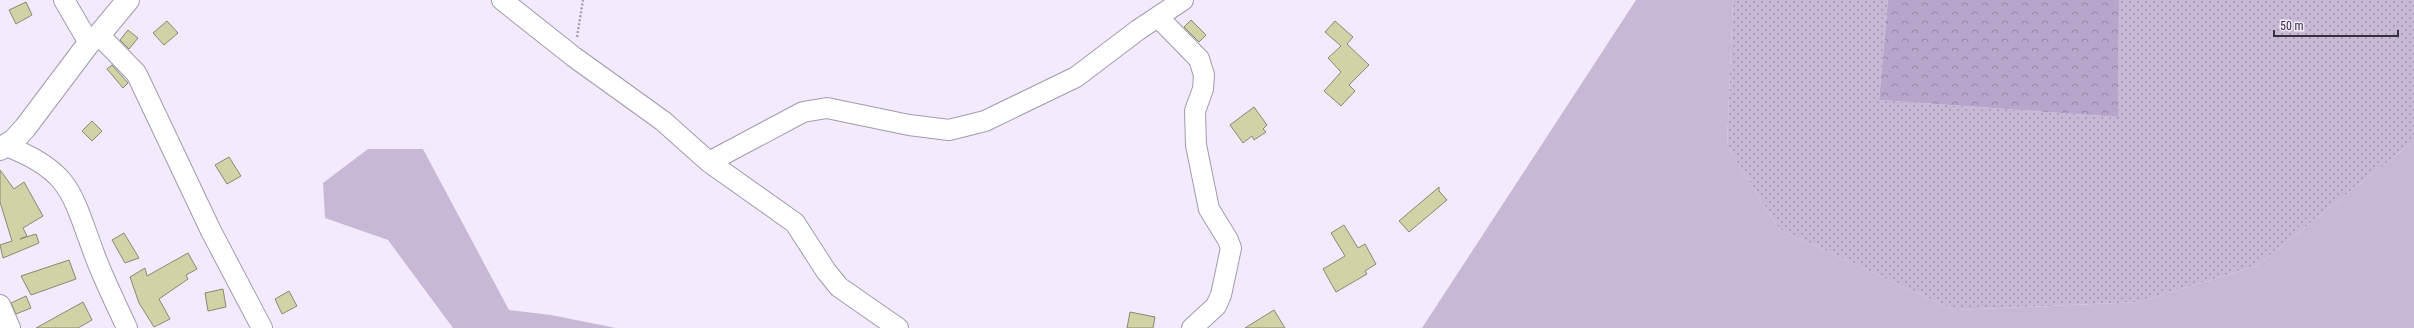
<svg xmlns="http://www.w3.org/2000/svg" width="2414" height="328" font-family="'Roboto Condensed',sans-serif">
<defs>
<pattern id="grass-dots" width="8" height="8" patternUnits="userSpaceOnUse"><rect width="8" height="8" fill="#c7b9d6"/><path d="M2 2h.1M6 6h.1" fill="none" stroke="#a297af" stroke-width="1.8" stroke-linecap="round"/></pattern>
<pattern id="forest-crowns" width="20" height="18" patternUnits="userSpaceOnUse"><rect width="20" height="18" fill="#b8a5cc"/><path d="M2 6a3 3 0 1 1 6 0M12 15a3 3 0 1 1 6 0" fill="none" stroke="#9687a7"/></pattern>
</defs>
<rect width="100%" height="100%" fill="#f3eafe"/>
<path fill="url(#grass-dots)" d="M1733,0H1888L1879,100L2118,117L2119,0H2414V141L2256,266L2139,302L1954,310L1779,229L1727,146Z"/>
<path fill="url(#forest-crowns)" d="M1888,0H2119L2118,117L1879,100Z"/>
<path fill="#c7b9d6" d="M1636,0H1733L1727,146L1779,229L1954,310L2139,302L2256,266L2414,141V328H1422Z
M368,149H423L509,310L551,315L616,328H453L388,240L325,218L323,183Z"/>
<path fill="#d1d2a6" stroke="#888975" d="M26,2L32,15L16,24L9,10Z
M1191,20L1206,35L1199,42L1184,27Z
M167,21L178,33L164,45L153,33Z
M1335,21L1353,37L1347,44L1369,65L1349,85L1355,91L1341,106L1324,91L1341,72L1328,58L1341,46L1325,32Z
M128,30L138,38L129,49L120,40Z
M112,65L128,83L123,88L107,69Z
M1254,107L1267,125L1263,129L1266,132L1254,140L1252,136L1243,143L1230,125Z
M92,121L102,131L92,141L82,131Z
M229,157L241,176L227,184L215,165Z
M0,170L14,189L24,182L43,216L23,228L27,236L20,239L36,234L39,243L3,258L0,245L12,241L0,202Z
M1439,187V191L1447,200L1409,232L1399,221Z
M1344,225L1358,248L1365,244L1376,264L1365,271L1367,274L1336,292L1323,269L1345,256L1331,233Z
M124,233L139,258L125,263L112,240Z
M188,253L197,269L186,275L188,279L159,299L170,319L154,327L139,303L130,277L145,268L147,276Z
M69,260L76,279L31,295L21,276Z
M223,289L226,307L208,311L205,293Z
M289,291L297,306L282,314L275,299Z
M26,296L31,308L16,314L11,303Z
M83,302L92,320L78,328H36Z
M1274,310L1285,328H1245Z
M1130,312L1155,317L1153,328H1127Z"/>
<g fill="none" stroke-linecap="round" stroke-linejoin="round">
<defs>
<path id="street" d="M64,0L89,43
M502,0L574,57L663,121L709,162L795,223L826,271L839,287L898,328
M1158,17L1199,59L1204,75L1203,89L1195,111L1196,145L1209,209L1228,240L1231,248L1221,295L1216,306L1192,328
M99,35L136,73L140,81L211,231L262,328
M6,146C72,171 72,195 95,256C104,280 116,304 127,328
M709,162L803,112L827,108L909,125L949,130L985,121L1076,77L1138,30L1183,0
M0,305L10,328"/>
<path id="secondary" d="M0,149L14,140L25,128L89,43L99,35L128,0"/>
</defs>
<use href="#street" stroke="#a39aad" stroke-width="22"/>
<use href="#secondary" stroke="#a39aad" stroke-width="24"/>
<path stroke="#a69fae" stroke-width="2.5" stroke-dasharray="2 2" stroke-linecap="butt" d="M577,37L583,0"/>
<use href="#street" stroke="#fff" stroke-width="20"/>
<use href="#secondary" stroke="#fff" stroke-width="22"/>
</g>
<path d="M2274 30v6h124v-6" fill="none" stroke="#353139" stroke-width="2"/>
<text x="2280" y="30" font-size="12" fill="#353139" stroke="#f3eafe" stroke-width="3" paint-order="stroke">50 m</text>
</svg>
